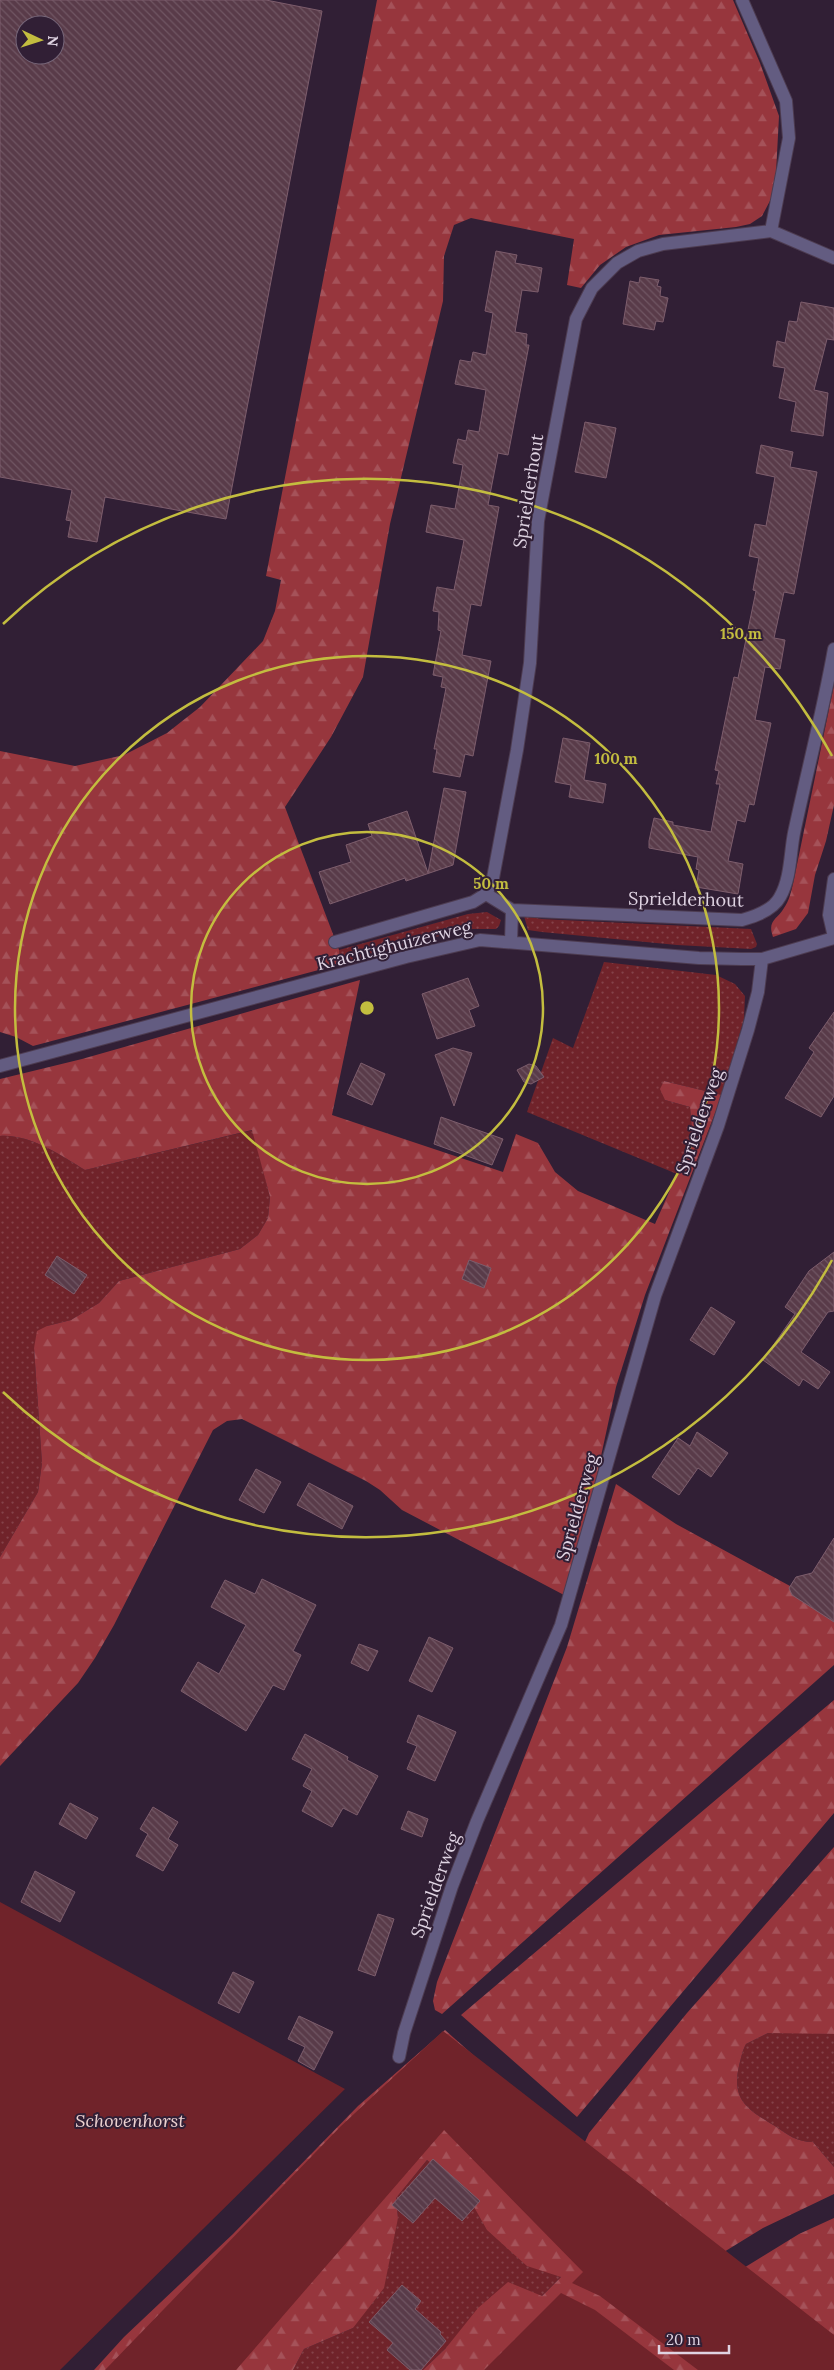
<svg xmlns="http://www.w3.org/2000/svg" width="834" height="2370" font-family="Lora,serif">
<defs>
<pattern id="grass-dots" width="8" height="8" patternUnits="userSpaceOnUse" patternTransform="scale(1.25)"><rect width="8" height="8" fill="#70232a"/><path d="M2 2h.1M6 6h.1" fill="none" stroke="#844249" stroke-width="1.8" stroke-linecap="round"/></pattern>
<pattern id="forest-firs" width="22" height="20" patternUnits="userSpaceOnUse" patternTransform="scale(1.25)"><rect width="22" height="20" fill="#97363d"/><path d="M5 1l3.5 6h-7zM16 11l3.5 6h-7z" fill="#a55259"/></pattern>
<pattern id="building-back-hatch" width="6" height="6" patternUnits="userSpaceOnUse" patternTransform="scale(1.25)"><rect width="6" height="6" fill="#593b49"/><path d="M-1 5l2 2M0 0l6 6M5-1l2 2" fill="none" stroke="#705663"/></pattern>
</defs>
<rect width="100%" height="100%" fill="#311f35"/>
<path fill="url(#grass-dots)" d="M487,912L501,920L499,926L496,929H464L341,964L339,950L468,914Z
M524,916L542,919L751,929L757,944L756,947L751,949L677,945L542,932L528,930Z
M604,962L716,975L735,984L745,996L744,1019L722,1095L664,1081L665,1100L690,1107L692,1130L677,1174L527,1112L553,1038L573,1048Z
M253,1130L270,1197L268,1218L258,1235L240,1249L119,1281L99,1303L71,1320L47,1326L34,1348L42,1463L38,1492L0,1557V1136C30,1134 60,1155 85,1170Z
M793,2032L834,2034V2167L813,2142C797,2142 788,2135 775,2126C749,2110 731,2101 739,2066C741,2059 742,2051 746,2044L768,2033Z
M427,2160L561,2277L542,2296L446,2348L423,2370H293L304,2349L353,2328L398,2218L396,2198Z"/>
<path fill="url(#forest-firs)" d="M377,0H733L760,63L779,116L776,173L772,197L762,216L750,224L736,227L659,235L626,247L600,265L581,288L567,285L574,239L471,218L454,225L444,256L443,301L390,524L363,677L331,737L285,807L339,950L341,964L33,1046L16,1037L0,1032V751L75,766L124,755L167,733L200,707L263,641L275,611L281,580L266,576Z
M834,685V805L826,841L815,875L808,913L796,929L773,937C767,920 777,920 784,908C789,901 791,892 793,884Z
M360,980L332,1115L503,1172L516,1134L538,1143L555,1172L578,1191L655,1224L677,1174L692,1130L690,1107L665,1100L660,1089L664,1081L722,1095L645,1295L616,1387L593,1493L564,1595L402,1510L380,1490L366,1481L242,1419L227,1421L213,1430L114,1625L95,1658L78,1683L0,1766V1557L38,1492L42,1463L34,1348L37,1331L47,1326L71,1320L99,1303L119,1281L240,1249L258,1235L268,1218L270,1197L252,1130L85,1170C60,1155 30,1134 0,1136V1079L82,1059Z
M616,1484L676,1524L834,1610V1665L442,2014L435,2010L433,2001L437,1982L567,1647Z
M834,1700V1813L577,2117L461,2015Z
M834,1847V2034L768,2033L746,2044C742,2051 741,2059 739,2066C731,2101 749,2110 775,2126C788,2135 797,2142 813,2142L834,2167V2194L763,2228L693,2271L581,2151L589,2133L687,2013Z
M445,2030L563,2135L721,2282L799,2234L834,2218V2370H423L446,2348L478,2308L508,2282L542,2296L561,2277L527,2266L487,2230L465,2191L427,2160L396,2198L398,2218L384,2288L353,2328L304,2349L293,2370H94L124,2337L233,2234L358,2106Z"/>
<path fill="#70232a" d="M0,1902L345,2089L60,2370H0Z
M443,2031L834,2335V2370H698L600,2296L572,2283L583,2272L444,2130L236,2370H105L340,2127Z
M561,2293L595,2310L674,2370H484Z"/>
<path fill="url(#building-back-hatch)" stroke="#7d5d6c" fill-rule="evenodd" d="M0,0H266L322,11L226,519L105,497L97,542L68,537L71,521L66,520L72,490L0,477ZM25,25H55V55H25Z
M496,251L517,255L515,263L542,268L538,292L522,290L515,332L527,334L526,345H529L508,455L498,453L488,505L499,507L481,606L471,604L462,655L491,661L473,756L465,754L460,777L433,772L437,749H434L446,688L441,687L443,677L433,675L441,631L438,630L439,612L433,611L437,587L454,590L464,540L426,532L431,505L455,509L463,465L453,463L458,439L466,441L468,430L479,432L486,390L455,384L460,360L471,362L473,352L486,355L493,313L485,311Z
M640,277L659,280L657,286L661,287L660,296L668,298L663,322L656,321L654,330L623,324L630,281L639,283Z
M801,302L834,308V340L827,339L814,390L828,393L823,436L791,431L796,402L779,398L785,368L773,366L777,341L785,343L789,321L797,322Z
M585,422L616,428L606,478L575,472Z
M761,445L793,452L790,467L817,472L794,594L784,592L774,638L785,640L780,669L765,667L755,720L771,723L754,805L749,804L745,822L737,820L728,861L743,864L738,894L696,887L699,870L696,869L698,857L649,848V841L654,818L673,822V825L711,832L720,784H716L719,771L715,770L734,677L738,678L756,591L753,590L759,558L749,556L755,524L766,526L775,477L756,473Z
M563,738L590,743L584,780L606,784L603,803L569,797L571,785L555,782Z
M444,788L466,792L453,865L406,881L405,878L330,904L319,872L351,862L346,845L372,836L368,824L407,811L428,873Z
M468,978L479,1006L469,1010L475,1026L437,1039L422,994Z
M834,1012V1096L821,1117L785,1098L814,1052L809,1048Z
M453,1048L472,1053L454,1106L435,1055Z
M361,1063L385,1074L372,1105L347,1094Z
M529,1064L536,1066L544,1077L531,1084L524,1082L517,1070Z
M441,1117L503,1139L492,1165L434,1144Z
M834,1252V1311L828,1312L801,1352L830,1372L818,1389L803,1379L799,1386L763,1360L795,1314L785,1307L809,1271Z
M57,1256L87,1275L74,1294L45,1275Z
M469,1260L491,1268L484,1288L462,1279Z
M711,1307L735,1322L714,1355L690,1340Z
M697,1432L728,1453L711,1477L698,1468L679,1495L652,1477L678,1438L690,1446Z
M256,1469L281,1482L264,1513L239,1500Z
M309,1483L353,1506L342,1529L297,1505Z
M834,1538V1622L792,1595L789,1588L796,1577L812,1573Z
M262,1579L316,1605L293,1651L301,1655L284,1690L273,1685L246,1731L181,1691L198,1662L219,1674L246,1625L211,1607L225,1580L255,1594Z
M429,1637L453,1648L432,1692L409,1681Z
M359,1644L378,1651L368,1671L351,1663Z
M418,1715L456,1732L435,1781L407,1769L417,1746L407,1742Z
M305,1734L348,1757L347,1760L378,1776L357,1815L343,1808L332,1827L302,1811L312,1791L303,1786L312,1769L292,1759Z
M70,1803L98,1818L86,1839L59,1824Z
M153,1807L178,1822L168,1839L178,1845L163,1871L136,1856L148,1834L140,1829Z
M408,1811L428,1819L422,1837L401,1829Z
M35,1871L75,1892L60,1922L21,1902Z
M378,1914L394,1919L375,1976L358,1970Z
M233,1972L254,1982L239,2013L218,2003Z
M299,2016L333,2032L314,2070L298,2061L305,2047L288,2039Z
M433,2159L480,2201L462,2221L435,2198L413,2223L392,2205Z
M402,2285L421,2301L415,2309L441,2332L440,2334L446,2341L421,2370H410L387,2350L393,2343L369,2322Z"/>
<g fill="none" stroke-linecap="round" stroke-linejoin="round">
<defs>
<path id="minor" d="M742,0L786,101L789,138L771,231
M834,879L829,915L834,937
M486,894L512,910L742,920C757,916 773,910 780,897C791,878 790,853 794,833C807,772 823,711 834,649
M335,942L473,902L486,894L493,878L517,750L530,663L538,521L576,319L592,288L617,263L638,251L663,244L771,231L834,258
M511,942L512,910
M0,1066L406,957L480,940L699,958L742,959H762L834,938
M399,2057L404,2033L452,1886L477,1821L561,1625L655,1296L718,1126L748,1030L758,992L762,959"/>
</defs>
<use href="#minor" stroke="#4d3c51" stroke-width="14"/>
<use href="#minor" stroke="#635c81" stroke-width="12"/>
</g>
<g fill="none" stroke="#c3bd3f" stroke-width="2.5">
<circle cx="367" cy="1008" r="176"/>
<circle cx="367" cy="1008" r="352"/>
<path d="M832 1260A529 529 0 0 1 3 1392M3 624A529 529 0 0 1 832 756"/>
</g>
<g text-anchor="middle" dominant-baseline="central" stroke-width="4" stroke-linejoin="round" paint-order="stroke">
<g font-size="18" fill="#dfd3e2" stroke="#311f35">
<text transform="translate(528 491) rotate(-81)">Sprielderhout</text>
<text transform="translate(686 899) rotate(1)">Sprielderhout</text>
<text transform="translate(394 945) rotate(-14)">Krachtighuizerweg</text>
<text transform="translate(699 1121) rotate(-71)">Sprielderweg</text>
<text transform="translate(577 1507) rotate(-74)">Sprielderweg</text>
<text transform="translate(435 1885) rotate(-70)">Sprielderweg</text>
</g>
<g font-size="18" font-style="italic" fill="#edd1d0" stroke="#311f35">
<text x="130" y="2120">Schovenhorst</text>
</g>
</g>
<circle cx="367" cy="1008" r="8" fill="#c3bd3f" stroke="#311f35" stroke-width="2.5"/>
<g font-size="15" text-anchor="middle" font-weight="bold" fill="#c3bd3f" stroke="#311f35" stroke-width="4" stroke-linejoin="round" paint-order="stroke">
<text x="741" y="639">150 m</text>
<text x="616" y="764">100 m</text>
<text x="491" y="889">50 m</text>
</g>
<g transform="translate(40 40) rotate(94)"><circle r="24" fill="#311f35" stroke="#77677a"/>
<path d="M0-4L9 19L0 12L-9 19Z" fill="#c3bd3f"/>
<text y="-8" font-size="14" font-weight="bold" text-anchor="middle" fill="#dfd3e2">N</text>
</g>
<path d="M659 2345v8h70v-8" fill="none" stroke="#dfd3e2" stroke-width="2.5"/>
<text x="666" y="2345" font-size="15" fill="#dfd3e2" stroke="#311f35" stroke-width="4" paint-order="stroke">20 m</text>
</svg>
